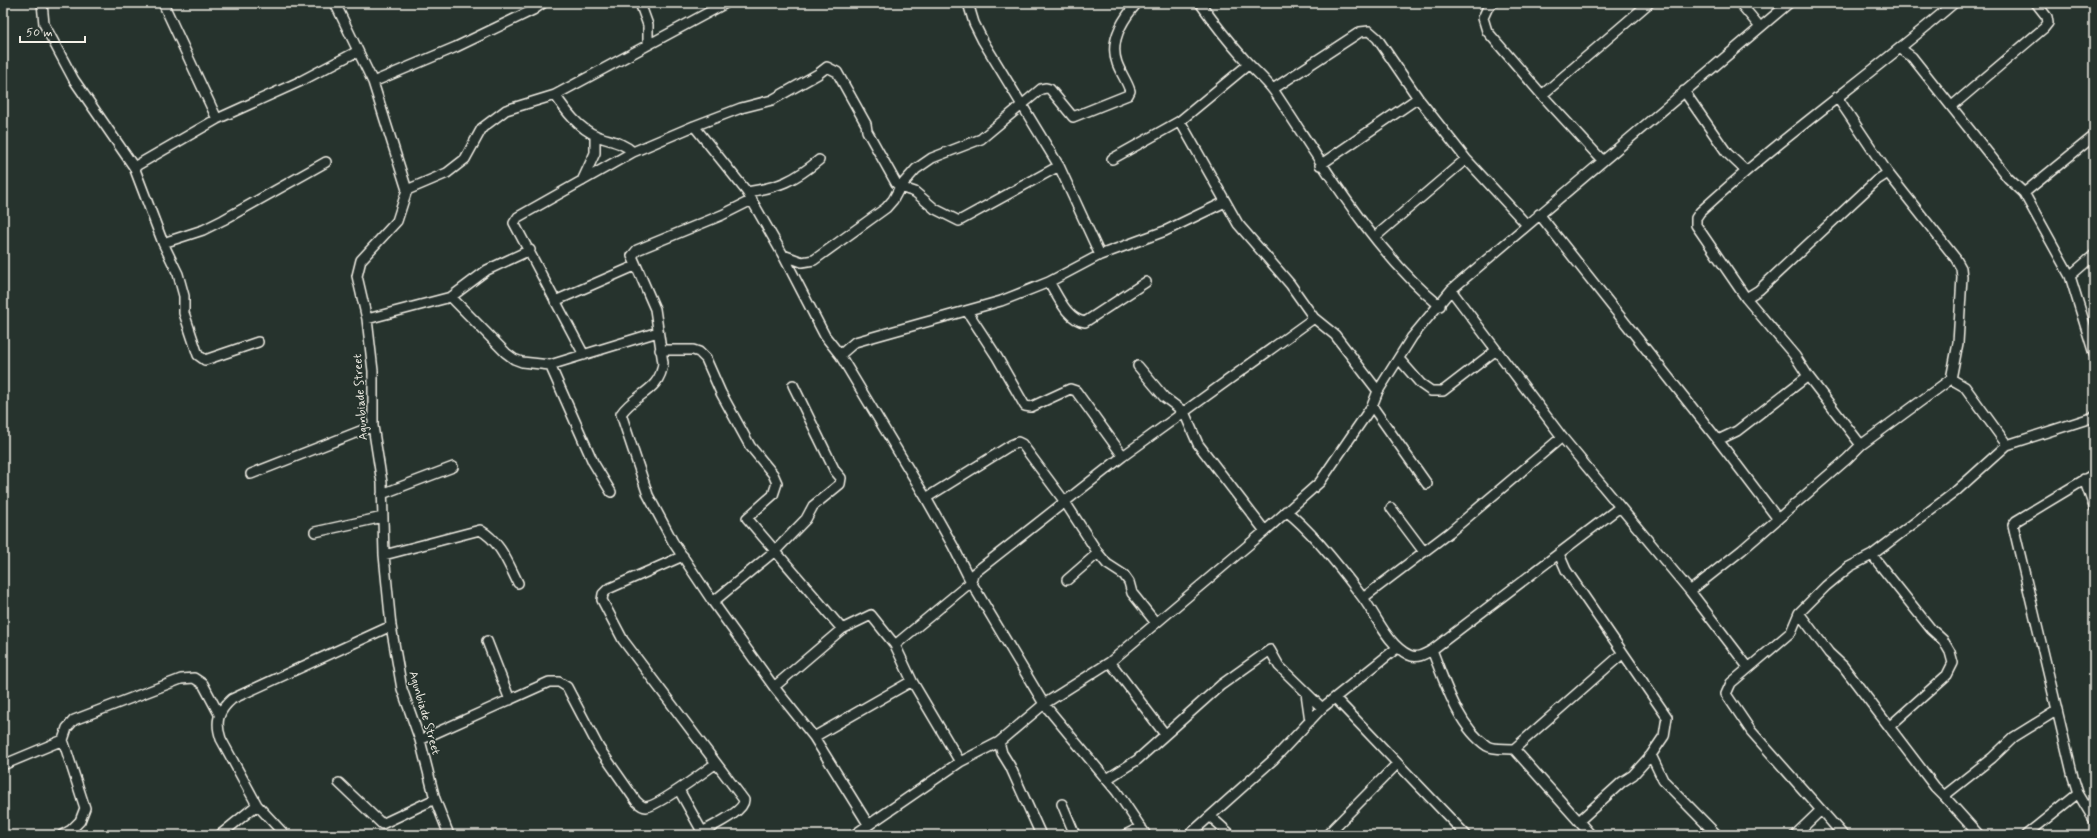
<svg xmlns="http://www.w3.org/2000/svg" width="2097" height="838" font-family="Mynerve,sans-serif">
<rect width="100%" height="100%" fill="#26332d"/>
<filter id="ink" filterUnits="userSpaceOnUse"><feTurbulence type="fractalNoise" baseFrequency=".025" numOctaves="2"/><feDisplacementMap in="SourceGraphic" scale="8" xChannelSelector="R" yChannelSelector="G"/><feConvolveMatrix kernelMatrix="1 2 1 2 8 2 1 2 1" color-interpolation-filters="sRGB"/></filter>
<g filter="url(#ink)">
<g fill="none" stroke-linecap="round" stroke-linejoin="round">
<defs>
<path id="street" d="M42,3L44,24L74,80L134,167
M163,3L217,119
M335,3L373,82L407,190L397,221L361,260L357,276L367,319L373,371V426L382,483L384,555L391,626L402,689L420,740L435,799L449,835
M640,3L648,25V45
M968,3L974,23L983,41L1059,166L1100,255
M1200,3C1214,23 1229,42 1245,60C1254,70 1266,80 1274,91C1323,164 1371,249 1440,306
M1493,3L1488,7L1483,18L1487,31L1542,95L1602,160
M1740,3L1760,27
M1901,49L1912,57L2008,178L2024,193L2070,276L2094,354
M373,82L456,47L533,10L543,3
M1273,89L1360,32L1369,31L1377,38L1418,98L1466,159L1527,225
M1684,91L1727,153L1745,170
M555,95C566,111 578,128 597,136C610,141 622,142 633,152
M1542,95L1649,3
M1952,106L2044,28L2048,23L2047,17L2036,3
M1180,121L1238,224L1290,284L1314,318L1335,335L1378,391
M694,126L747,192L783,255L825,336L840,355L926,498L953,546L971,582L1044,704L1117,792L1146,835
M1112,159L1180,121L1249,64
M1320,165L1418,98
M582,181L595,153V136
M407,190L447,173L465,159L482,128L506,110L555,95L726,3
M747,192C779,187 794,181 819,160
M2024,193L2094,136
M752,200L722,215L637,250L632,256L655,309L663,363C660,392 635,393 621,414L648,495L673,542L713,602L774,687L814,737L868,824
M1539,214L1718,440L1778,519
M1375,237L1466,159
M163,243L203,230L223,220L326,162
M783,255L802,262L814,260L886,208L893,200L900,187L916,169L932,158L981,139L1041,89L1046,88L1050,89L1073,117L1128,95L1130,91C1127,81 1120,72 1117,63C1109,41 1123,19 1137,3
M2070,276L2094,255
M1049,282C1058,296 1067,320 1085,322L1146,282
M1451,290L1562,437L1690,591L1748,667
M451,297L506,353L514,359L522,362L550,365L658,332
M1746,298L1759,290L1877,180L1888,173
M555,301L635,266
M967,311L997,357L1025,406L1031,407L1070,389L1076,391L1123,456
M367,319L451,297L487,270L530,250
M258,342L205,360L198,355L184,313V296L178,274L163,243L134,167L217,119L301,81L358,51
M660,350H693L699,352L706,359L721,393L750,446L773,474L777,483L773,495L747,518L842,629
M584,355L514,223L518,217L633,152L694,126L741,108L772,100L818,74L827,67L837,72L866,124L867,131L896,183L900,187L915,192L935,209L959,221L1059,166
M840,355L855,342L1001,301L1049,282L1100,255L1165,231L1225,202
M1399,359L1421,384L1431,391H1443L1495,351
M550,365L593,462L611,492
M1138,366L1164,397L1184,412L1198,444L1265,531
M1951,379L1965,387L2007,445
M1372,406L1427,484
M1718,440L1737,431L1808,376
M1861,445L1808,376L1795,356L1746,298L1696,225V218L1700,212C1781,137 1871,75 1954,3
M251,474L373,426
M2094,474L2016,521L2013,525L2073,777L2078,793L2094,820
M2084,479L2094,507
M382,494L453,467
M926,498L1011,445L1018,442L1022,444L1065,502L1098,553L1107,564L1124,575L1129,582L1132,593L1156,623
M1391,508L1424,552
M1286,511C1312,531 1343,571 1363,598C1377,617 1388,645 1409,655C1417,659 1425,654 1432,650C1444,680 1458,727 1487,746C1493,750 1507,748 1514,749L1591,835
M315,532L383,517
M1559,554L1566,570L1667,717L1664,736L1651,755L1633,775L1622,782L1579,821
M384,555L480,530C500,541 508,563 518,583
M1872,555L1931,629L1943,640L1950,652L1953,663L1947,675L1890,726
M683,556L608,589L603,594L602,600L623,640L744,800C744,812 712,826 702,832
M1067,580L1098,553
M1690,591L1742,550L1847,459L1861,445L1951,379L1958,343L1962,277L1961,268L1956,259L1888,173L1837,97
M1363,598L1450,532L1562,437
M713,602L776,550L806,519L813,506L840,484L841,478L835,471L793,385
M1799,613L1829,653L1843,666L1935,787L1944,796L1992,758L2014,737L2056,711
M487,641L510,700
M895,645L971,582L973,574L1123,456L1314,318
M1432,650L1620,507
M1110,662L1164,733
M774,687L842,629L871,615L895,645L912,681L960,762
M1306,693L1310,721
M1336,699L1466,835
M814,737L912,681
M420,740L549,682H559L567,687L599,748L636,801C639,804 642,807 646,807C657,806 704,772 715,764
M999,742L1002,753L1010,766L1041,835
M1514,749L1622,654
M1651,755L1663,780L1717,835
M3,765L63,740L67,728L74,720L181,679L194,678L203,684L219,714
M1107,779L1137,760L1221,685L1270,650L1279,666L1322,708
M339,783L382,824L435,799
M679,790L704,835
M1944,796L1979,835
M1062,804L1075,835
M257,805L285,835
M1821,810L1751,731L1726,694L1731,683L1791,632L1799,613L1826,586L1849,567L1872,555L1955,492L2007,445L2094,417
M1211,817L1231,835
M62,835L71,830L80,821L85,808L63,740
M220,835L257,805L221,739C215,722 218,711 232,699L391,626
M854,835L960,762L999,742L1044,704L1110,662L1265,531L1320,482L1372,406L1378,391L1412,337L1451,290L1789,3
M1125,835L1141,827
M1189,835L1274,759L1322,708L1397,648
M1327,835L1397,764
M1795,835L1821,810L1843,835
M2026,835L2078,793"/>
</defs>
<use href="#street" stroke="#f4f1e8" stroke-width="12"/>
<use href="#street" stroke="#26332d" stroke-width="9"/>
</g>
</g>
<g text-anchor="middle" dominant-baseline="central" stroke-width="3" stroke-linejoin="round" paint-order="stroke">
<g font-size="12" fill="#f4f1e8" stroke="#26332d">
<text transform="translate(361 397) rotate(-94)">Agunbiade Street</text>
<text transform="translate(424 713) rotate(74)">Agunbiade Street</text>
</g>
</g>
<rect width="2097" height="838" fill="none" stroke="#26332d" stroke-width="16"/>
<rect x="8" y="8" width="2081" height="822" fill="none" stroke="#f4f1e8" stroke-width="1.5" filter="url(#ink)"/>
<path d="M20 36v6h65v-6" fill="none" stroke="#f4f1e8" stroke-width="2"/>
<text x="26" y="36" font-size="12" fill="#f4f1e8" stroke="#26332d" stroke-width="3" paint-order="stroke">50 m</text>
</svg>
